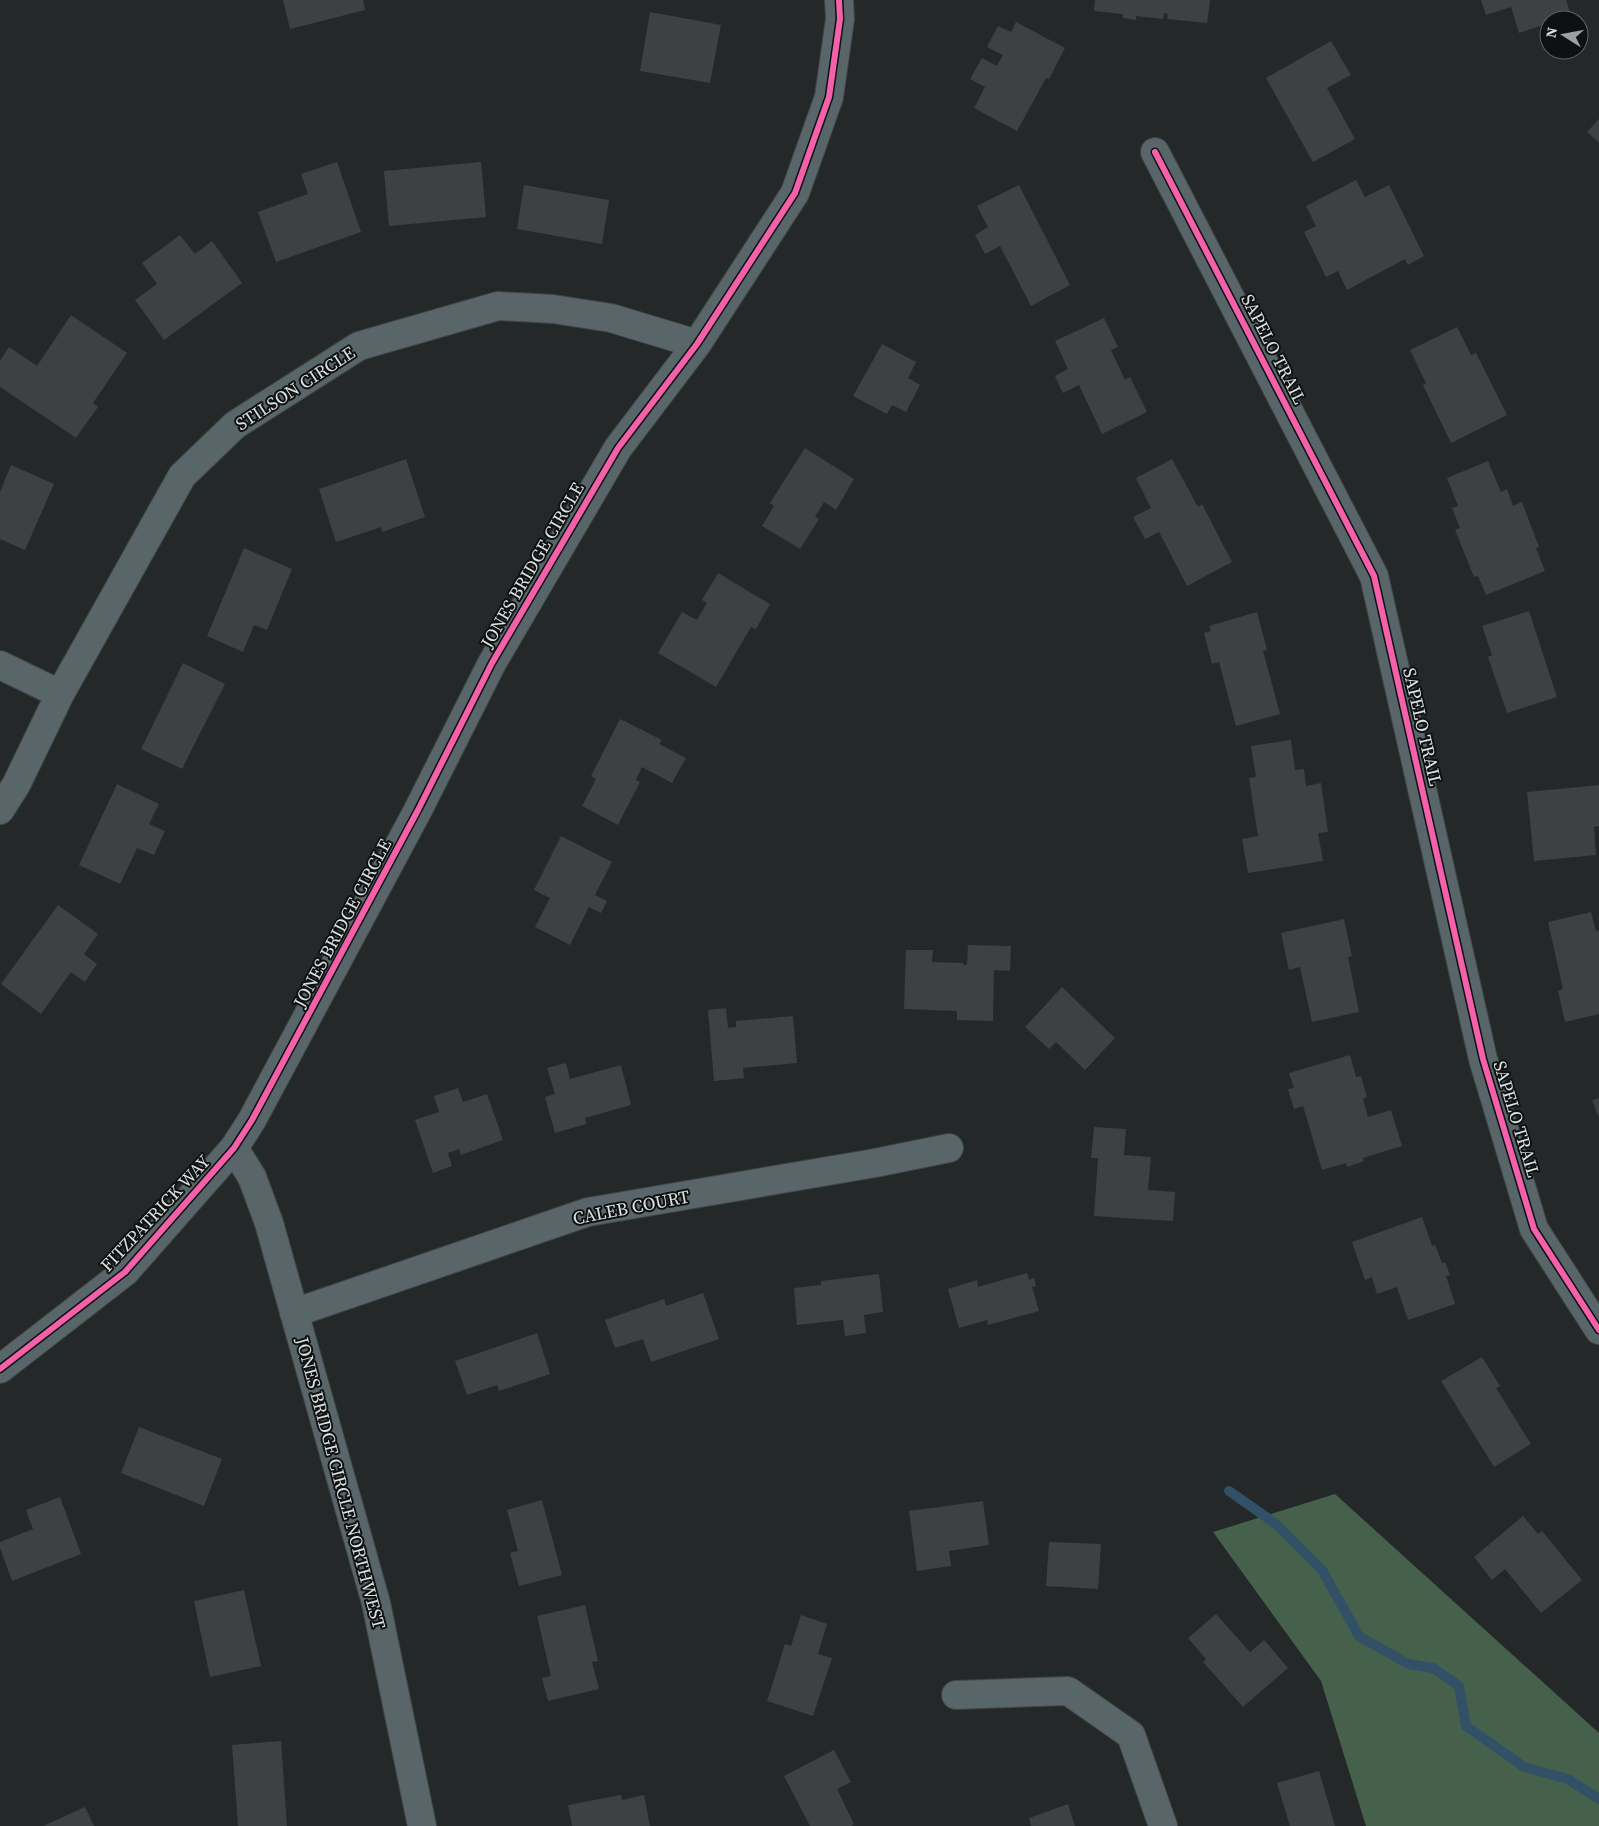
<svg xmlns="http://www.w3.org/2000/svg" width="1599" height="1826" font-family="'Source Serif 4',serif">
<rect width="100%" height="100%" fill="#242828"/>
<path fill="#45614b" d="M1335,1494L1599,1733V1826H1366L1321,1681L1213,1532Z"/>
<g fill="none" stroke-linecap="round" stroke-linejoin="round">
<path stroke="#325167" stroke-width="10" d="M1229,1491L1276,1524L1322,1570L1359,1636L1408,1664L1433,1668L1459,1686L1466,1726L1524,1767L1568,1779L1599,1799"/>
</g>
<path fill="#3e4141" d="M283,0H363L365,10L290,29Z
M1095,0H1210L1207,23L1167,19L1168,14L1164,13L1163,19L1136,16V20L1123,18V14L1094,11Z
M1481,0H1566L1571,16L1559,20H1549V23L1519,33L1511,7L1486,15Z
M650,12L721,25L710,83L640,71Z
M1016,22L1065,48L1049,79L1046,78L1017,131L974,108L985,87L970,79L982,58L997,66L1003,55L987,47L998,26L1011,32Z
M1331,41L1351,75L1327,88L1355,139L1313,162L1266,78Z
M1599,119V143L1587,132Z
M337,162L361,232L276,262L258,212L308,194L301,174Z
M481,162L486,217L389,226L384,171Z
M1356,180L1365,197L1389,185L1424,256L1408,265L1405,259L1347,290L1338,271L1326,277L1304,232L1316,226L1306,206Z
M524,185L609,200L602,244L517,229Z
M1019,185L1070,285L1031,306L1000,246L985,254L975,235L988,227L977,206Z
M180,235L195,254L212,241L242,283L164,340L135,300L157,284L142,263Z
M71,315L127,353L93,403L98,407L76,438L0,387V361L9,347L37,366Z
M1104,318L1118,347L1111,350L1125,380L1130,377L1147,412L1102,434L1079,385L1063,393L1055,376L1068,369L1055,341Z
M1457,327L1471,355L1476,353L1507,415L1451,443L1423,385L1426,383L1410,350Z
M882,344L916,362L908,378L920,385L906,412L892,405L887,414L853,396Z
M805,448L854,479L836,510L824,502L815,517L819,519L800,549L762,526L774,506L770,503Z
M406,459L425,517L382,532L381,527L336,542L319,489Z
M1172,459L1198,507L1202,504L1232,562L1187,586L1159,532L1145,539L1133,517L1151,508L1136,478Z
M1488,461L1501,492L1507,489L1513,506L1522,502L1539,547L1536,548L1545,571L1486,595L1478,576L1474,577L1455,530L1460,528L1452,508L1458,506L1447,478Z
M11,465L54,484L25,550L0,539V492Z
M244,548L292,569L267,630L254,625L243,652L207,636Z
M718,573L770,604L756,629L751,627L716,687L658,653L682,612L697,620L707,603L702,600Z
M1529,611L1557,697L1507,713L1488,657L1492,655L1482,626Z
M1257,612L1267,650L1263,651L1280,714L1236,726L1219,662L1212,664L1204,633L1211,631L1209,626Z
M183,663L225,684L182,769L141,749Z
M620,719L662,740L659,744L686,758L672,783L642,767L636,780L640,782L618,825L582,806L596,779L591,776Z
M1291,740L1295,770L1304,769L1306,786L1321,783L1328,832L1318,833L1323,861L1248,873L1242,839L1258,836L1249,778L1256,777L1251,746Z
M117,784L159,804L149,824L165,831L154,855L137,848L120,884L79,865Z
M1599,785V826L1594,827L1596,855L1534,861L1527,792Z
M561,836L612,862L595,895L607,901L601,913L589,907L570,945L535,927L550,898L534,890Z
M58,905L98,934L84,954L97,964L85,982L71,972L41,1014L1,984Z
M1591,912L1596,931L1599,930V1014L1565,1022L1558,991L1563,989L1548,922Z
M1344,919L1352,956L1348,957L1359,1012L1312,1022L1300,967L1289,970L1281,933Z
M968,945L1011,946L1010,971L994,970L993,1021L957,1020V1011L904,1009L906,950H933L932,962L963,963V965H967Z
M1062,987L1115,1038L1085,1070L1056,1042L1049,1049L1025,1027Z
M726,1008L728,1028L736,1027V1021L793,1016L797,1063L743,1068L744,1078L714,1081L708,1010Z
M1350,1055L1356,1077L1361,1076L1367,1097L1363,1099L1368,1117L1391,1110L1402,1146L1363,1158L1364,1161L1347,1167L1346,1163L1322,1170L1303,1106L1294,1109L1288,1089L1294,1088L1289,1073Z
M566,1063L570,1079L621,1065L631,1105L585,1118L586,1124L555,1133L545,1097L555,1094L547,1068Z
M458,1088L463,1102L487,1094L503,1140L461,1155L459,1149L448,1153L452,1166L433,1173L415,1120L439,1112L434,1096Z
M1599,1098V1118L1592,1100Z
M1094,1127L1126,1129L1124,1155L1151,1157L1148,1190L1175,1192L1173,1221L1094,1216L1098,1158H1091Z
M1422,1217L1432,1246L1435,1245L1442,1263L1445,1262L1450,1275L1446,1276L1455,1304L1408,1320L1397,1287L1377,1294L1372,1277L1365,1280L1352,1242Z
M1027,1273L1029,1280L1034,1278L1036,1286L1032,1287L1039,1311L988,1325L987,1320L959,1328L948,1289L977,1280L978,1287Z
M879,1274L883,1312L864,1315L866,1333L845,1336L843,1320L797,1325L794,1288L821,1285V1281Z
M703,1293L719,1339L651,1362L643,1339L615,1348L605,1320L664,1299L666,1306Z
M537,1333L550,1374L499,1391L497,1385L467,1395L455,1361Z
M1482,1357L1500,1386L1496,1388L1531,1444L1494,1467L1441,1381Z
M139,1427L222,1459L204,1506L121,1473Z
M60,1497L81,1554L12,1581L0,1548V1542L33,1529L26,1510Z
M542,1500L562,1575L519,1586L510,1553L518,1551L507,1510Z
M983,1501L989,1545L949,1551L951,1566L917,1571L909,1511Z
M1523,1516L1538,1534L1542,1531L1582,1580L1541,1613L1505,1569L1492,1580L1474,1557Z
M1049,1542L1101,1544L1098,1589L1046,1586Z
M244,1590L261,1666L210,1677L194,1601Z
M585,1605L598,1661L592,1662L599,1689L548,1701L542,1678L551,1676L537,1616Z
M1216,1614L1250,1652L1264,1640L1288,1668L1243,1707L1203,1662L1206,1659L1188,1638Z
M801,1615L827,1624L818,1654L832,1658L813,1716L767,1701L785,1644L791,1646Z
M281,1741L287,1826H238L232,1745Z
M834,1750L851,1782L837,1789L854,1824L851,1826H810L784,1776Z
M1319,1771L1335,1826H1290L1277,1783Z
M621,1795L622,1800L644,1795L650,1826H572L568,1805Z
M1068,1804L1075,1826H1031L1029,1818Z
M85,1807L94,1826H43Z"/>
<g fill="none" stroke-linecap="round" stroke-linejoin="round">
<defs>
<path id="minor" d="M1155,152L1374,576L1483,1059L1534,1229L1599,1330
M0,665L60,694
M0,810L16,785L60,694L182,476L235,425L359,346L498,306L553,309L611,318L697,344
M234,1148L252,1177L269,1223L376,1603L422,1826
M294,1313L588,1212L875,1163L949,1148
M0,1369L125,1272L234,1148L252,1120L418,810L492,663L618,448L697,344L795,193L829,97L840,19L839,0
M956,1695L1068,1691L1131,1735L1163,1826"/>
</defs>
<use href="#minor" stroke="#424545" stroke-width="30"/>
<use href="#minor" stroke="#586569" stroke-width="28"/>
<defs>
<path id="cycleway" d="M1155,152L1374,576L1483,1059L1534,1229L1599,1330
M0,1369L125,1272L234,1148L252,1120L418,810L492,663L618,448L697,344L795,193L829,97L840,19L839,0"/>
</defs>
<use href="#cycleway" stroke="#0e1111" stroke-width="9"/>
<use href="#cycleway" stroke="#f560ab" stroke-width="6"/>
</g>
<g text-anchor="middle" dominant-baseline="central" stroke-width="4" stroke-linejoin="round" paint-order="stroke">
<g font-size="18" fill="#dce1e1" stroke="#0e1111">
<text transform="translate(1274 349) rotate(63)">SAPELO TRAIL</text>
<text transform="translate(295 388) rotate(-33)">STILSON CIRCLE</text>
<text transform="translate(532 565) rotate(-60)">JONES BRIDGE CIRCLE</text>
<text transform="translate(1423 727) rotate(77)">SAPELO TRAIL</text>
<text transform="translate(342 923) rotate(-62)">JONES BRIDGE CIRCLE</text>
<text transform="translate(1517 1119) rotate(73)">SAPELO TRAIL</text>
<text transform="translate(631 1207) rotate(-11)">CALEB COURT</text>
<text transform="translate(155 1213) rotate(-47)">FITZPATRICK WAY</text>
<text transform="translate(341 1483) rotate(75)">JONES BRIDGE CIRCLE NORTHWEST</text>
</g>
</g>
<g transform="translate(1564 35) rotate(281)"><circle r="24" fill="#0e1111" stroke="#606464"/>
<path d="M0-4L9 19L0 12L-9 19Z" fill="#9ca0a0"/>
<text y="-8" font-size="14" font-weight="bold" text-anchor="middle" fill="#dce1e1">N</text>
</g>
</svg>
